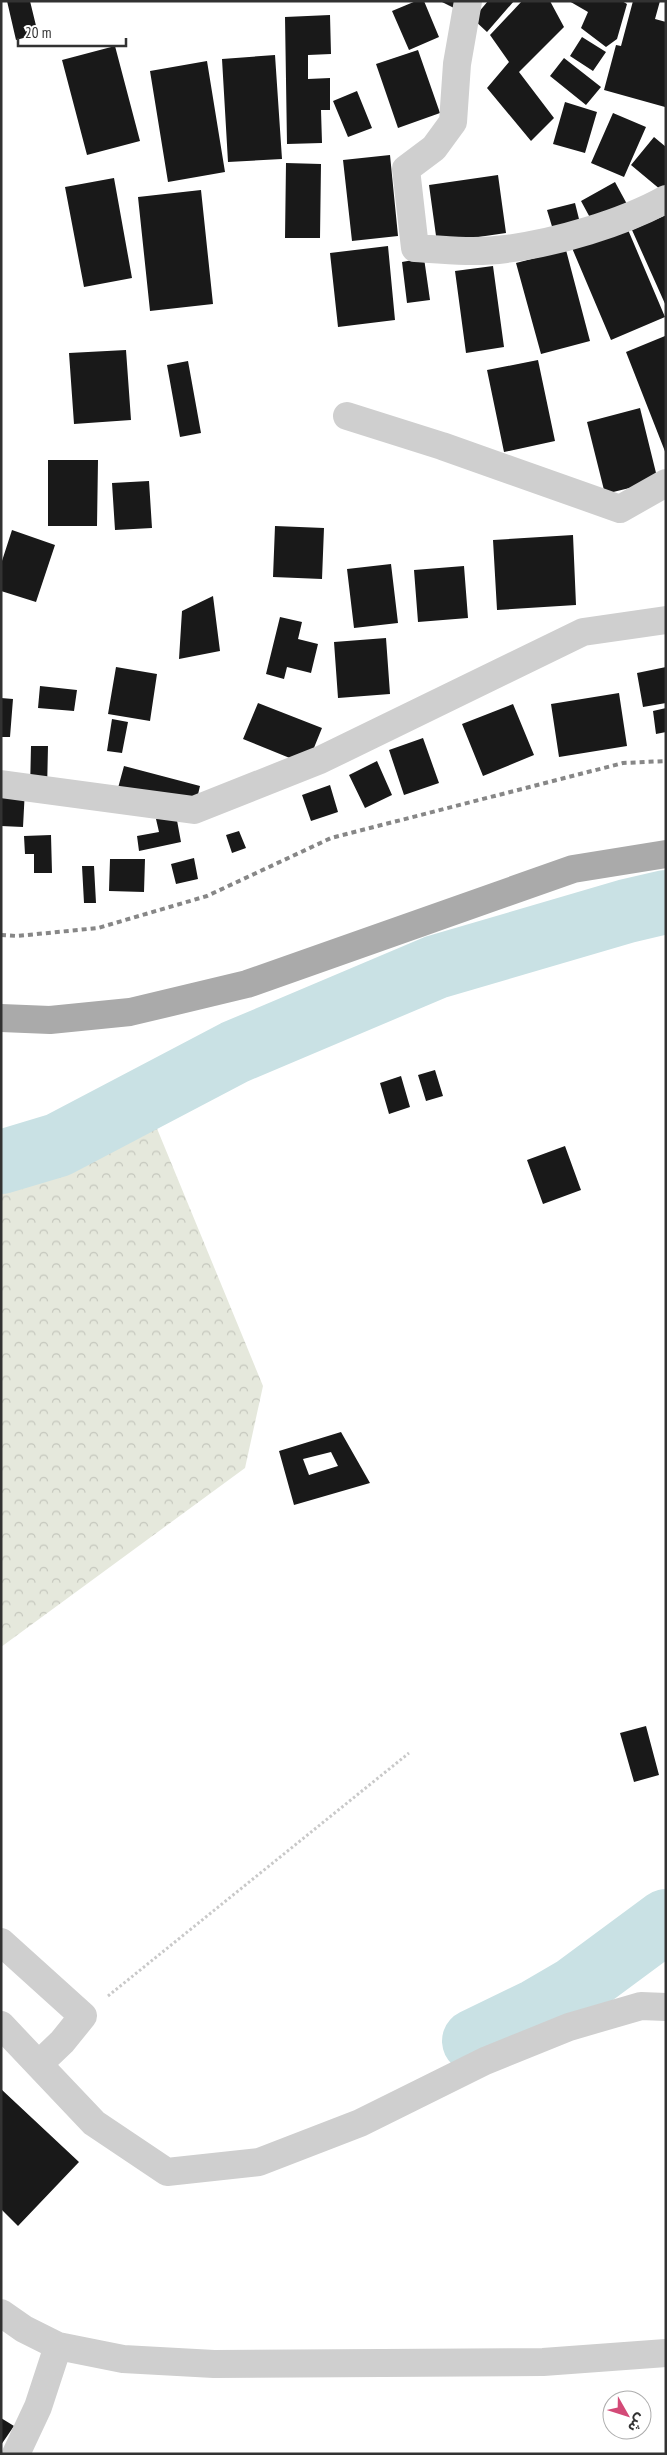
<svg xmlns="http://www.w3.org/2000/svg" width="667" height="2455" font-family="'PT Sans Narrow','Noto Sans Arabic',sans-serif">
<defs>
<pattern id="forest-crowns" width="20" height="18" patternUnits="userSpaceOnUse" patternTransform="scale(1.25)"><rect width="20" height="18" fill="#e5e8dc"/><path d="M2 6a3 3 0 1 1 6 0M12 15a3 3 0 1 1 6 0" fill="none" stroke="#c5c7bd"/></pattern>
</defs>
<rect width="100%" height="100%" fill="#fff"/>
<path fill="url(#forest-crowns)" d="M151,1114L263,1386L245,1468L1,1647V1183L49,1171Z"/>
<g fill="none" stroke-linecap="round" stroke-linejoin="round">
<path stroke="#c9e1e4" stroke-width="64" d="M1,1162L58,1145L235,1052L436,967L627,911L666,902
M474,2041L538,2010L574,1989L666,1921"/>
</g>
<path fill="#191919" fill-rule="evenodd" d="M7,1H30L38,34L16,40Z
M416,1H424L439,37L409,50L392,11Z
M440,1H458L454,8Z
M488,1H514L487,32L473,19Z
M522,1H550L564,27L519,72L554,118L531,141L487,88L509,62L490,35Z
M569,1H622L627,4L617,39L606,47L581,28L588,12Z
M633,1H660L655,19L666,22L665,107L604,90L616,45L621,46Z
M330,15L331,54L308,55V79L330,78V110H321L322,143L287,144L285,17Z
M582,37L606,52L593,71L570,56Z
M115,46L140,141L87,155L62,60Z
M418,50L440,113L398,128L376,64Z
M275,55L282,159L228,162L222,59Z
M564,58L601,87L586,105L550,76Z
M207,61L225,172L168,182L150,71Z
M357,91L372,128L348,137L333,101Z
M565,102L597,112L585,153L553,144Z
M613,113L646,127L624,177L591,163Z
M654,137L666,147V184L661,190L631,165Z
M390,155L398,236L352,241L343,160Z
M286,163L321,164L320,238H285Z
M498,175L506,233L437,243L429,185Z
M114,178L132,278L84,287L65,187Z
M615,182L628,206L594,225L581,201Z
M201,190L213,304L150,311L138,197Z
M575,203L581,227L554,233L547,210Z
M666,215V306L632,230Z
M626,225L665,317L611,340L572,248Z
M388,246L395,320L338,327L330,253Z
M566,250L590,341L541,354L516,263Z
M424,258L430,300L407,303L402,262Z
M493,266L504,347L466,353L455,271Z
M665,336L666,339V454L626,352Z
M126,350L131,420L74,424L69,353Z
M538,360L555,441L504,452L487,370Z
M188,361L201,433L180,437L167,365Z
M640,408L658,481L605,494L587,422Z
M48,460H98L97,526H48Z
M149,481L152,528L115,530L112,483Z
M275,526L324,528L322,579L273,577Z
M12,530L55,545L36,602L1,591V564Z
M573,535L576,605L497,610L493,540Z
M391,564L398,623L354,628L347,569Z
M464,566L468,618L418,622L414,570Z
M213,596L220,651L179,659L182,611Z
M280,617L302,622L298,639L318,644L311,673L287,667L284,679L266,674Z
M386,638L390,694L338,698L334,642Z
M116,667L157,674L150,721L108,714Z
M666,667V703L643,707L637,673Z
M40,686L77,690L74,711L38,708Z
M619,693L627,746L559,757L551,704Z
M1,698L13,699L10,737H1Z
M258,703L322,728L307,765L243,739Z
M513,704L534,755L483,776L462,724Z
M666,708V732L656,734L653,711Z
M112,719L128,722L122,753L107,751Z
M423,738L439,783L404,795L389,750Z
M31,746H48L47,791H30Z
M377,761L392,795L365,808L349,775Z
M124,766L200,786L195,807L118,788Z
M330,785L338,812L311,821L302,795Z
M1,788L25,789L23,827L1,826Z
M176,815L181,842L139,851L137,836L159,832L156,819Z
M239,831L246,848L232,853L226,835Z
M51,835L52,873H34V854H25L24,836Z
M194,858L198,879L176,884L171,864Z
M110,859H145L144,892L109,891Z
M82,866H94L96,903H84Z
M435,1070L443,1096L426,1101L418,1075Z
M401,1076L410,1107L389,1114L380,1083Z
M565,1146L581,1190L543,1204L527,1160Z
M341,1432L370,1483L294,1505L279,1451ZM331,1452L338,1466L309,1475L303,1459Z
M646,1726L659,1775L634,1782L620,1733Z
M1,2089L79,2162L18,2226L1,2209Z
M1,2418L14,2426L1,2445Z"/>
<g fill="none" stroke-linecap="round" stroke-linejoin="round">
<path stroke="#c9c9c9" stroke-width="3" stroke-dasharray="2.5 2.5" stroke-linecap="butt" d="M108,1996L409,1753"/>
<path stroke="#cfcfcf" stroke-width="28" d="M468,1L457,64L453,122L434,148L406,169L415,248C445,250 476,253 506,249C555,243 623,223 666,199
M347,416L442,446L620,509L666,483
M1,784L194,810L320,760L583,632L666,620
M1,1942L83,2016L62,2042L39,2064
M1,2025L94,2123L167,2172L259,2162L360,2123L485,2061L569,2027L641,2006L666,2007
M1,2313L24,2329L58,2346L123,2359L214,2364L543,2362L666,2353
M16,2454L38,2407L58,2346"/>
<path stroke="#aaa" stroke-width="28" d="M1,1018L50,1020L130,1012L247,984L573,869L666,854"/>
<path stroke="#878787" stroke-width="4" stroke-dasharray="5 4" stroke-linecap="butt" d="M1,935L17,936L98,928L207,896L331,838L623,763L666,761"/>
</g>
<rect width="667" height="2455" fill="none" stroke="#323232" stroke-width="5"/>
<g transform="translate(627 2415) rotate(129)"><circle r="24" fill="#ffffff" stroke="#adadad"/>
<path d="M0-4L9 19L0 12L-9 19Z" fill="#d34a77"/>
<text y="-8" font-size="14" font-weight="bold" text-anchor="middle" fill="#323232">ش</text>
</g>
<path d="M18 38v8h108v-8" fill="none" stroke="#323232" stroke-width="2.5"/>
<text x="25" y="38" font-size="15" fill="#323232" stroke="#ffffff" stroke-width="4" paint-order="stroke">20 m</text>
</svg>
